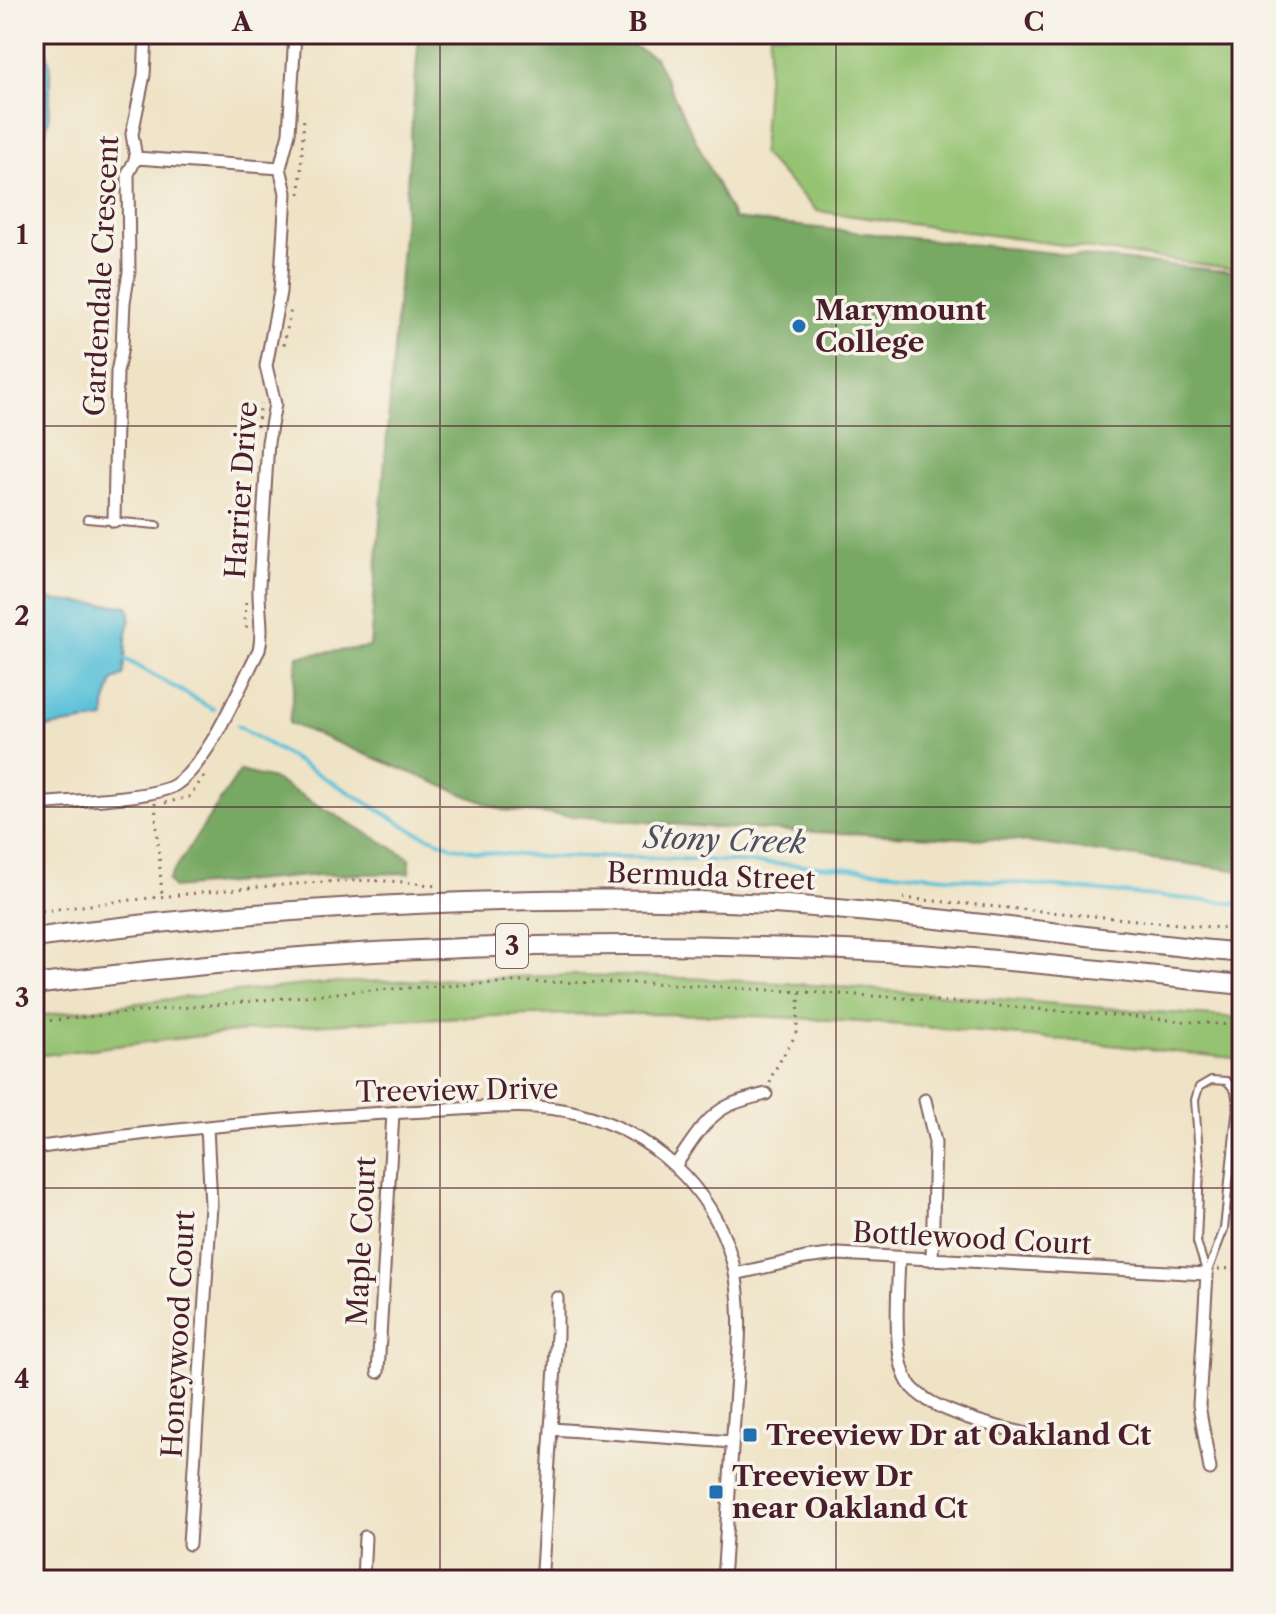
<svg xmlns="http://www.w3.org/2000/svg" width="1276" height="1614" font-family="'Libre Caslon Text',serif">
<rect width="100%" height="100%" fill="#f7f3e8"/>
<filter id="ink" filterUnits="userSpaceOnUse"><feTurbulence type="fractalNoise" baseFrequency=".0125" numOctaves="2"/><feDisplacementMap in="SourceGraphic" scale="16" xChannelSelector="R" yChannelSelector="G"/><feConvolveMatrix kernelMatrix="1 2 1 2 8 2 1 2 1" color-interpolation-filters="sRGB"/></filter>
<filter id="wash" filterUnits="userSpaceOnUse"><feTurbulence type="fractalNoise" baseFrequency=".006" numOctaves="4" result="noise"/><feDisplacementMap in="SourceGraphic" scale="32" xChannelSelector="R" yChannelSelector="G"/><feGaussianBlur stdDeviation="1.8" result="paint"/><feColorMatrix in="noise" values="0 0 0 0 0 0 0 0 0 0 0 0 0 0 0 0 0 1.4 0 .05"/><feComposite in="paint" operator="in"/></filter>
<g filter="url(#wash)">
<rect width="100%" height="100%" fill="#efe3c6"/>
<path fill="#95c372" stroke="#70714e" stroke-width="2" d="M770,34H1242V270L817,211L762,154Z
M576,975C799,978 1020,1003 1242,1018V1059C1066,1041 891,1019 714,1015C580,1012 446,1016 312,1025C219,1032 127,1045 34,1056V1017L45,1015L186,997L325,983Z"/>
<path fill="#78a964" stroke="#616448" stroke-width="2" d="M419,34H608L655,57L734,219L1242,273V871L1010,840L718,828L502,810L289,723L298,656L370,647Z
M240,771L273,779L410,858V873L319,875L173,888L168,880Z"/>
<path fill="#5cc1d9" stroke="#537082" stroke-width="2" d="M34,44H38L47,52L50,65V91L49,118L41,148L42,181L34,322Z
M34,594L58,601L128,606C133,619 127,627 126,640C125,652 126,663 123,676L113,680L105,706V719L34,729Z"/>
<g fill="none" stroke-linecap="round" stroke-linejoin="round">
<path stroke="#5cc1d9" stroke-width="4" d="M125,659L213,709
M238,726L414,831L454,847L479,852L544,857H639L838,867L1242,904"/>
</g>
</g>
<g filter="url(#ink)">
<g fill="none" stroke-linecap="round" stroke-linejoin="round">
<defs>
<path id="service" d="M87,519L157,525
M1211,1080L1227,1081L1235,1091L1237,1105L1224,1229L1207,1274L1197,1242L1200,1168L1195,1100L1199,1087Z"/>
<path id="minor" d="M136,158L280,168
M114,521L117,372L122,347L124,302L129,272L128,174L136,158L132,134L144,75L146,34
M34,804C63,801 153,799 175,785C209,763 239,687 259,650C264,629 258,608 259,586L268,442L275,404L266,366L280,292L286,193L280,168L289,133L295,34
M925,1100L935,1142L932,1260
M34,1148C164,1129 295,1117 426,1111C475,1109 528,1101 577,1113C650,1131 712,1187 732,1260C745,1307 738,1357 735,1405C731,1463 727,1522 723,1580
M675,1166C690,1145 705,1116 730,1105C741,1100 754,1097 766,1094
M899,1258C898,1290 892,1354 908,1382C926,1413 1015,1432 1050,1438
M735,1274L805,1258L838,1254L1207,1274L1199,1405L1210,1469
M378,1372L393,1113
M552,1429L732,1442
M189,1544L211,1205L207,1127
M542,1570L557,1335V1298
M363,1580L365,1537"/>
<path id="primary" d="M34,938C177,918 321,907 465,902C576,898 689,898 800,906C948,917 1095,939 1242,953
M34,985C310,947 588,937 866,951C992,957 1117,972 1242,985"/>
</defs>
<use href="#service" stroke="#846461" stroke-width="10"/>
<use href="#minor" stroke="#846461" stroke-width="15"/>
<use href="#primary" stroke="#846461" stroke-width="22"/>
<path stroke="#846461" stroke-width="3" stroke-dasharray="2 6" stroke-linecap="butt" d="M300,194L304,114
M284,345L291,309
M257,427L261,403
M246,602L245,619L247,630
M155,803L162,895
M165,803L189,797L205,775
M903,898L1242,930
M34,912C109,902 184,894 259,887C320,882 375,876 436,886
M34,1022L357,991L514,982L653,983L890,997L1242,1026
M770,1083L773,1073L796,1034L800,993
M1218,1269L1242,1268"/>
<use href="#service" stroke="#fff" stroke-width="6"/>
<use href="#minor" stroke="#fff" stroke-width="11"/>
<use href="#primary" stroke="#fff" stroke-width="18"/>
</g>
</g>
<path fill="none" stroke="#4a1f2b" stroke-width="2" stroke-opacity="0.55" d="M440,34V1580M836,34V1580M34,426H1242M34,807H1242M34,1188H1242"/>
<g fill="#1f6fb2" stroke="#f7f3e8" stroke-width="3">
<circle cx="799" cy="326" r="8"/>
<rect x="742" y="1427" width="16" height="16" rx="4"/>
<rect x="708" y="1484" width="16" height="16" rx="4"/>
</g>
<g text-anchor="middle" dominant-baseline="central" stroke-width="7" stroke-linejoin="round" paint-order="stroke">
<rect fill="#f7f3e8" stroke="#7e5f64" stroke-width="2" x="496" y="924" width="32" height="44" rx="6"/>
<g font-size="26" font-weight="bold" fill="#4a1f2b">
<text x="512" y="946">3</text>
</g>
<g font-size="28" fill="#4a1f2b" stroke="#f7f3e8">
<text transform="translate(101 276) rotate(-87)">Gardendale Crescent</text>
<text transform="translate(241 490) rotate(-86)">Harrier Drive</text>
<text transform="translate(711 876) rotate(2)">Bermuda Street</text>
<text transform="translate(457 1090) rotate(-1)">Treeview Drive</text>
<text transform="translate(972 1238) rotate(3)">Bottlewood Court</text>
<text transform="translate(361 1241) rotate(-87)">Maple Court</text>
<text transform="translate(178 1334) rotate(-87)">Honeywood Court</text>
</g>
<g font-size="28" font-weight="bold" fill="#4a1f2b" stroke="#f7f3e8" text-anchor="start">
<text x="815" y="310">Marymount<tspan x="815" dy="32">College</tspan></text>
<text x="766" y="1435">Treeview Dr at Oakland Ct</text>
<text x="732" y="1476">Treeview Dr<tspan x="732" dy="32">near Oakland Ct</tspan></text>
</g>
<g font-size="30" font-style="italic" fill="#4f505f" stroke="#f7f3e8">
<text transform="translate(725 840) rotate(2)">Stony Creek</text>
</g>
</g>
<rect width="1276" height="1614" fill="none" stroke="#f7f3e8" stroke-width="88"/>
<rect x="44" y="44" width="1188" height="1526" fill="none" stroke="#4a1f2b" stroke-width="3"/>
<g font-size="26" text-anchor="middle" font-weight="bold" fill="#4a1f2b">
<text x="242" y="31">A</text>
<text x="638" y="31">B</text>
<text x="1034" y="31">C</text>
<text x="22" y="244">1</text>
<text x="22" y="625">2</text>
<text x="22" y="1007">3</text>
<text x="22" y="1388">4</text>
</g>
</svg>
